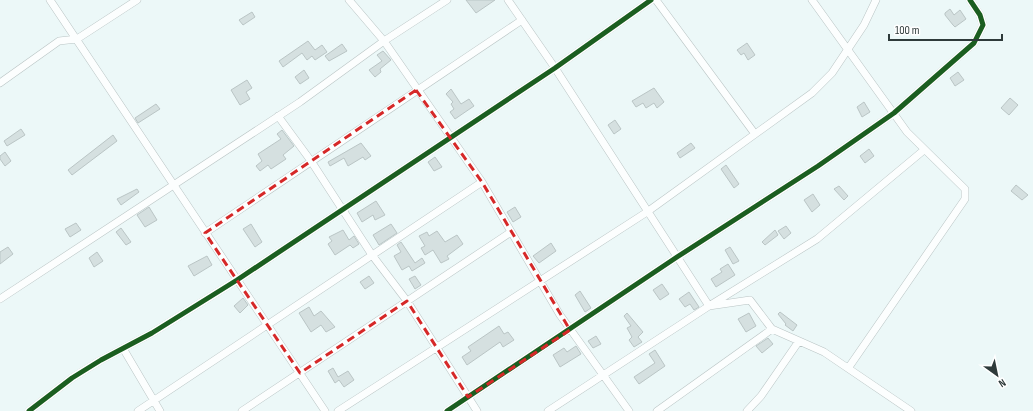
<svg xmlns="http://www.w3.org/2000/svg" width="1033" height="411" font-family="'Sofia Sans Condensed',sans-serif">
<rect width="100%" height="100%" fill="#ecf8f8"/>
<path fill="#d5e0e0" stroke="#bac5c5" d="M466,0H495L476,13Z
M950,9L954,15L960,10L966,19L955,27L953,25L945,15V13Z
M252,12L255,17L243,25L239,20Z
M308,41L315,50L322,45L327,52L315,60L312,56L307,60L302,53L283,67L279,61Z
M747,43L755,55L748,60L744,53L741,55L737,50Z
M342,44L347,51L329,61L325,56Z
M383,51L391,60L380,69L381,72L375,77L369,70L382,61L377,55Z
M304,70L309,78L300,84L295,77Z
M958,72L964,80L955,86L950,78Z
M247,80L252,88L246,92L250,99L240,105L231,90Z
M654,88L664,102L657,108L654,103L646,108L643,103L636,107L632,101Z
M451,89L461,104L469,99L474,106L455,119L450,112L454,109L451,104L453,102L446,94Z
M1010,98L1018,105L1009,115L1001,108Z
M864,102L870,112L862,117L857,107Z
M156,104L160,109L138,123L135,118Z
M615,120L621,129L614,134L608,125Z
M21,129L25,135L7,146L4,141Z
M282,130L294,146L283,155L286,159L271,169L268,165L260,171L256,166L262,161L258,154L281,139L277,134Z
M113,135L117,141L72,175L68,170Z
M361,143L371,156L365,160L363,157L348,166L344,158L330,166L328,162Z
M691,143L695,148L680,158L677,153Z
M869,149L874,156L865,163L860,156Z
M5,152L11,161L5,166L0,159V156Z
M435,157L442,167L434,171L428,162Z
M726,165L739,184L734,188L721,169Z
M1016,185L1028,195L1022,200L1011,191Z
M839,186L848,196L844,200L834,189Z
M137,189L139,192L121,205L117,199Z
M813,194L820,205L812,212L804,200Z
M376,201L385,215L375,220L373,215L362,222L357,213Z
M149,207L157,220L145,227L137,215Z
M515,207L521,217L513,222L507,212Z
M76,223L81,230L70,237L65,229Z
M251,224L262,242L255,247L243,229Z
M391,224L397,233L379,245L373,235Z
M786,226L791,233L784,239L778,231Z
M121,228L131,242L126,245L116,232Z
M343,230L349,240L354,236L359,244L353,248L350,245L335,255L328,244L332,241L329,237Z
M775,230L778,235L765,245L762,242Z
M437,231L445,242L457,235L463,244L447,256L449,259L441,263L433,250L425,255L421,248L425,246L419,236L427,232L429,236Z
M401,242L415,263L422,258L425,263L412,271L409,266L402,270L394,256L401,252L397,245Z
M551,243L556,251L539,263L533,256Z
M8,247L13,254L0,264V252Z
M730,247L739,261L733,264L725,250Z
M97,252L103,261L94,267L89,258Z
M207,256L212,265L194,276L188,266Z
M728,264L735,275L716,287L711,279L722,272L720,269Z
M369,276L374,283L365,289L360,282Z
M415,276L421,285L415,289L409,279Z
M662,284L669,294L660,300L653,290Z
M580,291L591,308L585,312L575,295Z
M689,292L699,307L694,310L690,304L685,307L679,299Z
M243,298L248,305L240,313L234,306Z
M309,307L314,316L321,311L335,327L326,332L321,325L311,332L299,313Z
M780,312L797,325L793,331L785,325L786,324L778,314Z
M627,313L643,332L638,337L642,342L634,347L629,340L632,337L627,328L631,326L624,316Z
M749,313L756,326L746,332L738,319Z
M499,326L504,334L508,332L514,340L503,347L500,342L467,365L462,357L471,351L468,347Z
M596,336L601,344L593,348L588,341Z
M768,338L773,344L762,353L756,346Z
M576,346L581,354L560,367L553,355L564,348L567,352Z
M655,350L665,366L639,384L634,377L655,363L649,354Z
M333,368L338,377L348,371L354,380L344,387L339,380L335,383L328,371Z"/>
<g fill="none" stroke-linecap="round" stroke-linejoin="round">
<defs>
<path id="minor" d="M50,0L325,411
M349,0L384,41L482,182L560,315L629,411
M508,0L555,68L709,306L750,300L772,329L824,352L911,411
M656,0L755,134
M812,0L907,132L965,189V199L849,367
M0,83L59,41L77,39L137,0
M278,116L311,161L372,255L407,301L477,411
M205,233L522,20
M0,299L300,102L384,41L447,0
M124,350L160,411
M29,411L72,378L101,360L152,333L237,280L555,68L651,0
M138,411L482,182
M242,411L511,232
M338,411L647,212L812,93L832,73L864,25L876,0
M447,411L677,257L818,166L894,113L974,43L983,25L980,15L970,0
M548,411L709,306L817,239L924,150
M657,411L772,329
M747,411L761,396L799,341"/>
</defs>
<use href="#minor" stroke="#b9c4c4" stroke-width="8"/>
<use href="#minor" stroke="#fcfefe" stroke-width="7"/>
<defs>
<path id="cycleway" d="M29,411L72,378L101,360L152,333L237,280L555,68L651,0
M447,411L677,257L818,166L894,113L974,43L983,25L980,15L970,0"/>
</defs>
<use href="#cycleway" stroke="#fff" stroke-width="8"/>
<use href="#cycleway" stroke="#1b5e20" stroke-width="5"/>
</g>
<path fill="none" stroke="#d62828" stroke-width="3" stroke-dasharray="8 5" stroke-linejoin="round" d="M416,90L482,182L570,330L468,397L407,301L300,373L205,233Z"/>
<g transform="translate(997 375) rotate(147)" stroke="#ffffff" stroke-width="3" paint-order="stroke">
<path d="M0-3L7 15L0 10L-7 15Z" fill="#2e3a3a"/>
<text y="-6" font-size="11" font-weight="bold" text-anchor="middle" fill="#2e3a3a">N</text>
</g>
<path d="M889 34v6h113v-6" fill="none" stroke="#2e3a3a" stroke-width="2"/>
<text x="895" y="34" font-size="12" fill="#2e3a3a" stroke="#ffffff" stroke-width="3" paint-order="stroke">100 m</text>
</svg>
